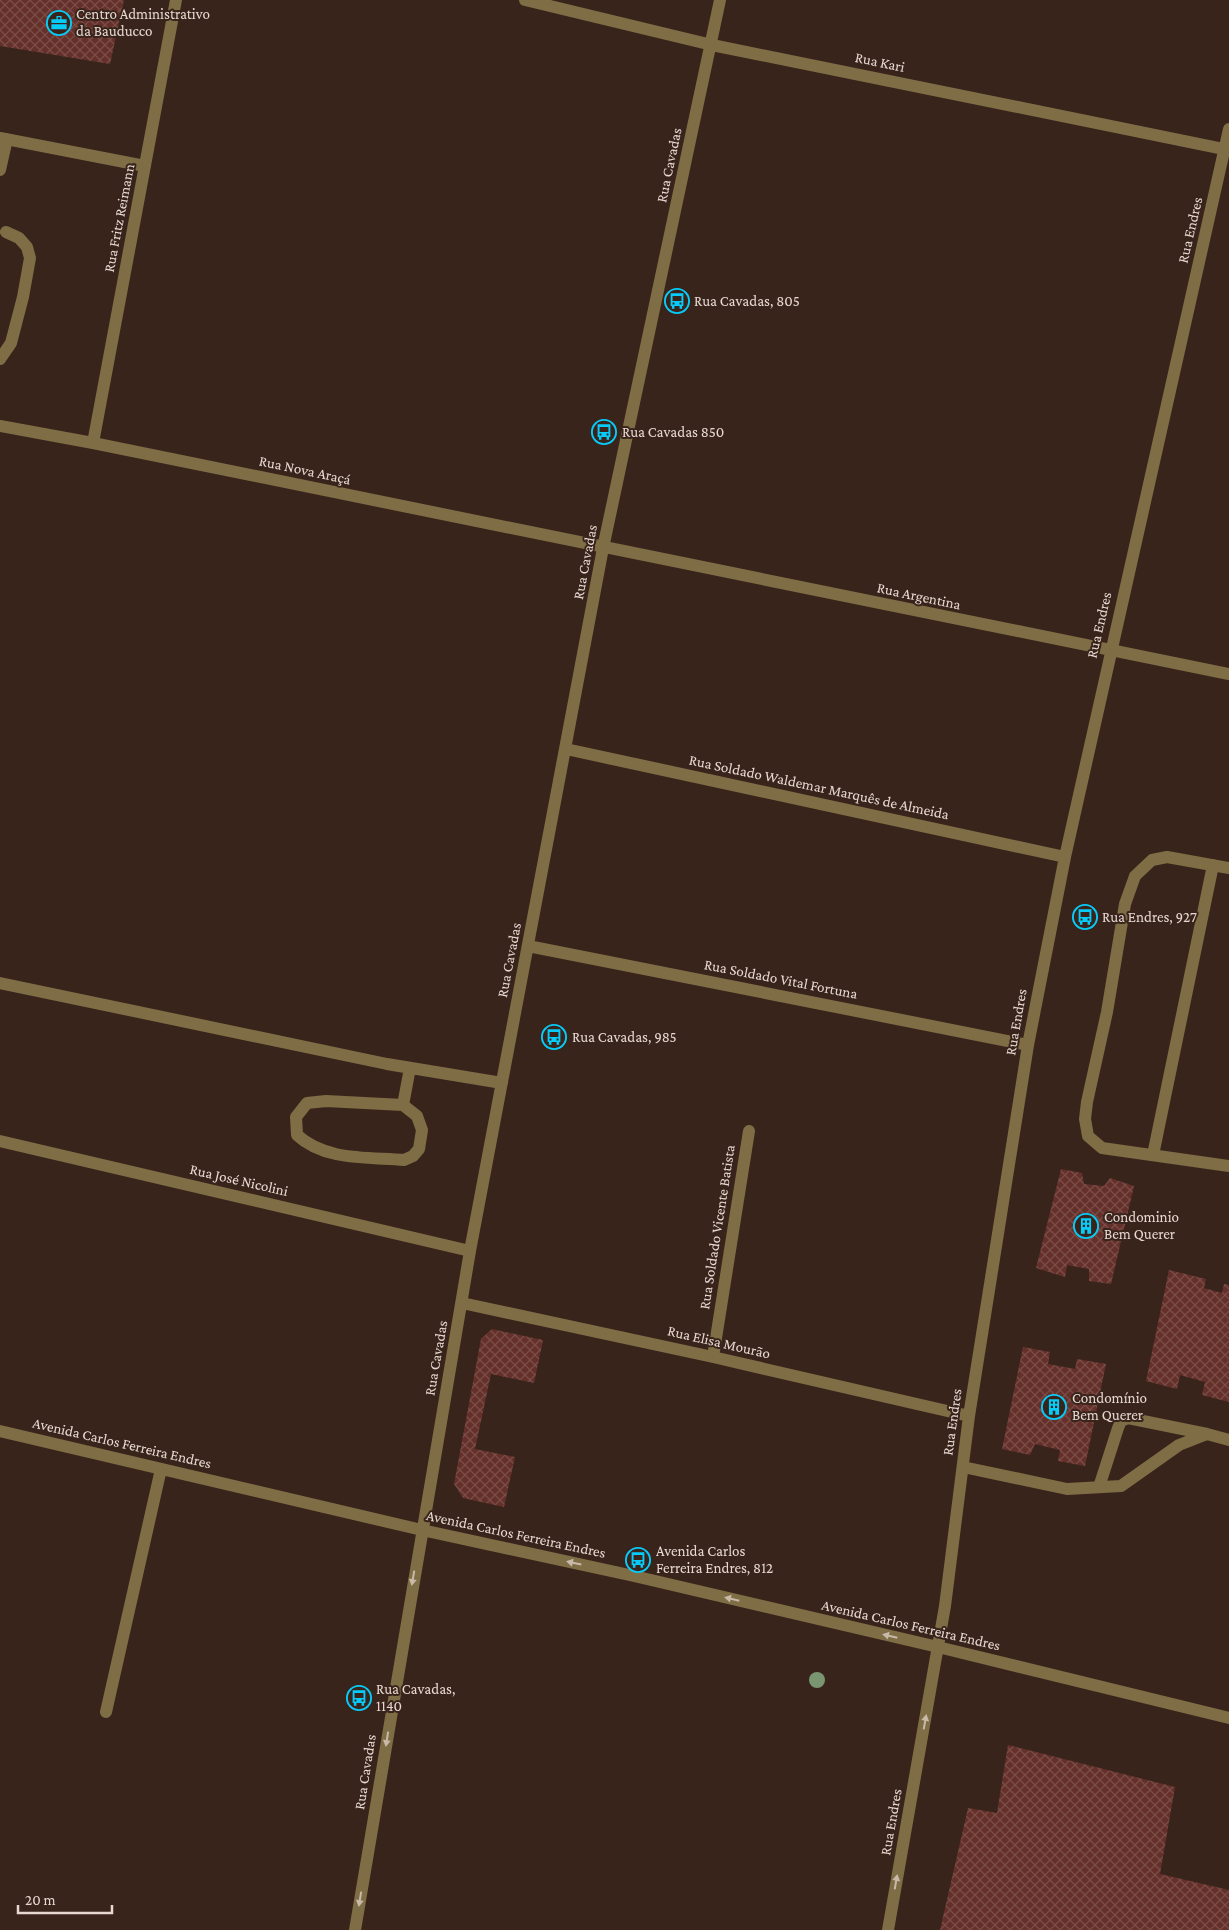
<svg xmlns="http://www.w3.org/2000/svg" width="1229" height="1930" font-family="'Crimson Pro',serif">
<defs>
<pattern id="building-cross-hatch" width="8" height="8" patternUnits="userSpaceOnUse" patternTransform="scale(1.25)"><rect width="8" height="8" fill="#65302a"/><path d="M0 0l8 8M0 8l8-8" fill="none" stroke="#7b4d48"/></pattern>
</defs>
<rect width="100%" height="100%" fill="#39241b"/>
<path fill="url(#building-cross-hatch)" d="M0,0H124L110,64L0,46Z
M1061,1169L1082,1173L1084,1184L1104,1186L1110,1178L1134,1186L1111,1284L1089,1281V1269L1067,1265L1065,1277L1036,1268Z
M1169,1270L1206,1279L1204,1288L1222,1293L1224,1284L1229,1285V1402L1202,1395L1205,1382L1180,1375L1177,1389L1146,1381Z
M492,1329L543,1340L534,1383L491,1374L475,1449L515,1457L504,1507L463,1498L454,1484L481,1339Z
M1023,1347L1050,1352L1048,1364L1075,1369L1077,1359L1106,1364L1085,1466L1058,1461L1060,1450L1035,1444L1030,1455L1002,1449Z
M1008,1745L1175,1787L1160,1874L1229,1890V1930H940L968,1808L997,1813Z"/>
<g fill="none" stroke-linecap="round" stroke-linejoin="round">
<path stroke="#7f6d45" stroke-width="12" d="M525,0L712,45L1229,150
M0,138L145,166
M0,170L7,139
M0,359L11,343L23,297L30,258L27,247L19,238L6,232
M0,426L93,443L1229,674
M93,443L176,0
M566,749L1065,857
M1229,868L1167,857L1152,860L1135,876L1125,904L1107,1012L1087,1102L1085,1119L1088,1136L1102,1148L1229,1166
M528,946L1028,1045
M0,983L387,1064L502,1083
M326,1101L403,1105L417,1116L422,1130L419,1149L413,1156L404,1160C368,1157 325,1161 297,1135L296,1117L307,1103Z
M403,1105L410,1068
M0,1141L470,1251
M1153,1155L1213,865
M462,1303L713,1357L969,1416
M713,1357L749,1131
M0,1431L422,1530L634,1576L938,1647L1229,1718
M963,1467L1067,1489L1121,1486L1179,1445L1207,1434L1229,1440
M1099,1487L1118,1428L1121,1421L1128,1418L1207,1434
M106,1712L161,1469
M355,1930L470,1251L603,548L720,0
M888,1930L945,1606L969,1416L1028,1045L1065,857L1229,129"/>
</g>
<circle fill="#7a9670" cx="817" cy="1680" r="8"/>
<defs><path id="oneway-solid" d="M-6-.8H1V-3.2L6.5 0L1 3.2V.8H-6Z" transform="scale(1.25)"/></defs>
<g fill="#c8b9a8">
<use href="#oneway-solid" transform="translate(574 1563) rotate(-168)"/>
<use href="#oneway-solid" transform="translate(413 1578) rotate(100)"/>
<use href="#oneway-solid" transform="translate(732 1599) rotate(-167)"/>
<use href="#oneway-solid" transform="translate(890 1636) rotate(-167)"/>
<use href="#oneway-solid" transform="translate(925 1722) rotate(-80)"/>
<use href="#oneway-solid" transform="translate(387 1739) rotate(99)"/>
<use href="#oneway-solid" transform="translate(896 1882) rotate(-80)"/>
<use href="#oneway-solid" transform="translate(360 1899) rotate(99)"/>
</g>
<defs>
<symbol id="office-ring" viewBox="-11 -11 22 22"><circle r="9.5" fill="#39241b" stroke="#07cbf9" stroke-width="1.5"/><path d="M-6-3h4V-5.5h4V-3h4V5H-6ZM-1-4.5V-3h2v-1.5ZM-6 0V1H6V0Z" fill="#07cbf9"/></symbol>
<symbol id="bus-ring" viewBox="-11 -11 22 22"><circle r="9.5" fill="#39241b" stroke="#07cbf9" stroke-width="1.5"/><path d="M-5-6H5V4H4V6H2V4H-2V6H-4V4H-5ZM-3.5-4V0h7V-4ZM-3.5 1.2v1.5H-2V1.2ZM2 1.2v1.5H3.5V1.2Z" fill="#07cbf9"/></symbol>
<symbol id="building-ring" viewBox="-11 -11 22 22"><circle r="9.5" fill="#39241b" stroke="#07cbf9" stroke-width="1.5"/><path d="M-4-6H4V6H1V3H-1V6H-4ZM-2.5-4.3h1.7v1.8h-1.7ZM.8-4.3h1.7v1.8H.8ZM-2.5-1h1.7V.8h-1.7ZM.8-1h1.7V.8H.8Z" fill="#07cbf9"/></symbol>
</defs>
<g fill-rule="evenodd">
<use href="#office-ring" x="45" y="9" width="28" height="28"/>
<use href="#bus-ring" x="663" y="287" width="28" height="28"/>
<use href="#bus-ring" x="590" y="418" width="28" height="28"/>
<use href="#bus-ring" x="1071" y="903" width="28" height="28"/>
<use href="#bus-ring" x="540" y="1023" width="28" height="28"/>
<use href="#building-ring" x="1072" y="1212" width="28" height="28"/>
<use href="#building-ring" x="1040" y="1393" width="28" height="28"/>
<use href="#bus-ring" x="624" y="1546" width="28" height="28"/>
<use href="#bus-ring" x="345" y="1684" width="28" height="28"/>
</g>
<g text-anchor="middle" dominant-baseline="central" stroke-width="4" stroke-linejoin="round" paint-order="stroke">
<g font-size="15" fill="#e7d9d2" stroke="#39241b" text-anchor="start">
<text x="76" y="14">Centro Administrativo<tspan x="76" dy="17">da Bauducco</tspan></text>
<text x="694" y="301">Rua Cavadas, 805</text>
<text x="622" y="432">Rua Cavadas 850</text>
<text x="1102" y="917">Rua Endres, 927</text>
<text x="572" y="1037">Rua Cavadas, 985</text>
<text x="1104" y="1217">Condominio<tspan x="1104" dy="17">Bem Querer</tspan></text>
<text x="1072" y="1398">Condomínio<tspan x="1072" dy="17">Bem Querer</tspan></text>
<text x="656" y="1551">Avenida Carlos<tspan x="656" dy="17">Ferreira Endres, 812</tspan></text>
<text x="376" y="1689">Rua Cavadas,<tspan x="376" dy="17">1140</tspan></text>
</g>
<g font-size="15" fill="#e7d9d2" stroke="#39241b">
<text transform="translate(880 62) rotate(12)">Rua Kari</text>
<text transform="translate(669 165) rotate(-78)">Rua Cavadas</text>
<text transform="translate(119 218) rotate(-79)">Rua Fritz Reimann</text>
<text transform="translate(1190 230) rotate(-77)">Rua Endres</text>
<text transform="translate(305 470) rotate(12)">Rua Nova Araçá</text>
<text transform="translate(585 562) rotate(-79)">Rua Cavadas</text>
<text transform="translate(919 596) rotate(12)">Rua Argentina</text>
<text transform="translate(1099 625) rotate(-77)">Rua Endres</text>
<text transform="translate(819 787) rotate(12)">Rua Soldado Waldemar Marquês de Almeida</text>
<text transform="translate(509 960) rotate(-79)">Rua Cavadas</text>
<text transform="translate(781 979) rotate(11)">Rua Soldado Vital Fortuna</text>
<text transform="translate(1016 1022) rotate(-80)">Rua Endres</text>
<text transform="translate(239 1180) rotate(13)">Rua José Nicolini</text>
<text transform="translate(717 1227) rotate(-81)">Rua Soldado Vicente Batista</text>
<text transform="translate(719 1342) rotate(13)">Rua Elisa Mourão</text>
<text transform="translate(436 1358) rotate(-80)">Rua Cavadas</text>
<text transform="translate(952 1422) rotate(-82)">Rua Endres</text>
<text transform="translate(122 1443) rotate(13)">Avenida Carlos Ferreira Endres</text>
<text transform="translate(516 1534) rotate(12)">Avenida Carlos Ferreira Endres</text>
<text transform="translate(911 1625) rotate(13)">Avenida Carlos Ferreira Endres</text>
<text transform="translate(365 1772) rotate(-81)">Rua Cavadas</text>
<text transform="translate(891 1822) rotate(-80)">Rua Endres</text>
</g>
</g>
<path d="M18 1905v8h94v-8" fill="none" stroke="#e7d9d2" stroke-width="2.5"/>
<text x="25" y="1905" font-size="15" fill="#e7d9d2" stroke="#39241b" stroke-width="4" paint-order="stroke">20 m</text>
</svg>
